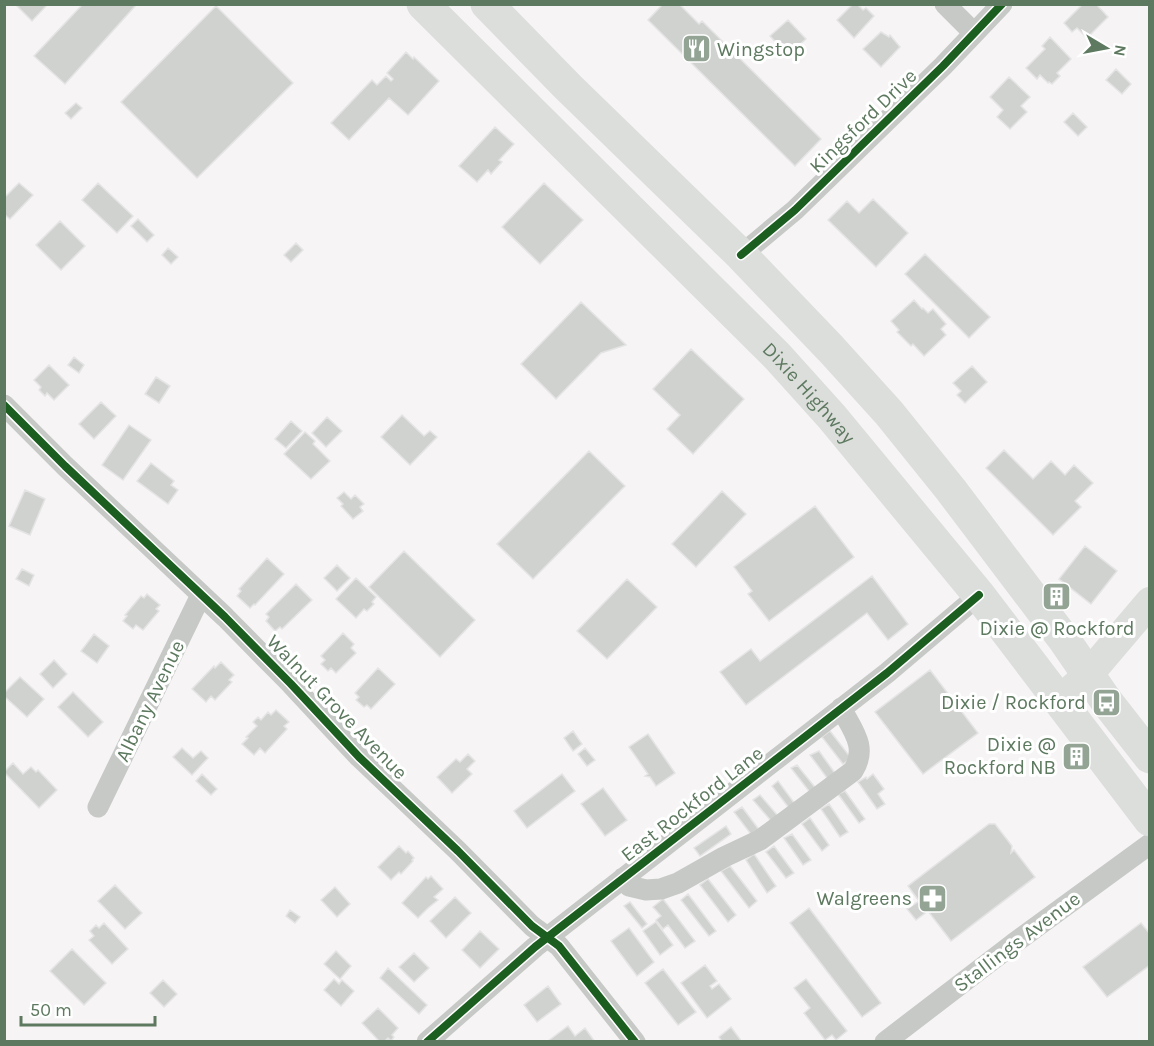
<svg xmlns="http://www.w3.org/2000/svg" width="1154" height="1046" font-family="Karla,sans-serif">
<rect width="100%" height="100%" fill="#f6f4f5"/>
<path fill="#d0d2d0" stroke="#e5e4e4" stroke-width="1.5" d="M15,4H48L32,21Z
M83,4H137L65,84L34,56Z
M663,4H679L699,24L702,21L821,139L795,166L648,20Z
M853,4H857L863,10L866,8L874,16L854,38L837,20Z
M1083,4H1096L1108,17L1087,38L1077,28L1072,32L1064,23Z
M216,6L293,83L197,178L121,102Z
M788,20L806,39L786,57L781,52L783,50L770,36Z
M881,32L889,37L890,35L900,47L881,67L863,49Z
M1050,37L1071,59L1057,73L1060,76L1052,84L1049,82L1048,83L1040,75L1037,79L1026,68L1045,49L1042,46Z
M406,52L413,59L414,57L439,81L408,115L389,98L349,140L331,123L372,80L377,85L386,76L391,81L393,79L387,73Z
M1116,69L1131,84L1122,94L1106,80Z
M1009,77L1030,97L1021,106L1027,112L1010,129L997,117L1003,110L990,97Z
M76,103L82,108L71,119L65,113Z
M1073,113L1087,127L1078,136L1064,122Z
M495,127L514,144L499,160L502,162L491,174L488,170L477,182L459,166Z
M19,183L33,195L10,219L4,214V198Z
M98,183L133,216L117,233L82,200Z
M544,183L583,220L540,264L502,227Z
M873,199L908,233L876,267L828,220L847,201L859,213Z
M138,219L154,235L147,242L131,226Z
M60,221L85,246L61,270L36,245Z
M296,243L303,250L291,262L284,255Z
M168,248L178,257L171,264L162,255Z
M925,254L990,317L969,338L905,274Z
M914,300L922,309L923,308L928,313L933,309L946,324L941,329L946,335L924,356L913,344L911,346L897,332L899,330L891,321Z
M581,302L626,345L601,353L556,399L521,364Z
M691,349L744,399L693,454L667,429L680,415L653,389Z
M74,357L84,365L79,373L68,365Z
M49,365L69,385L54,400L47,393L45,396L39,390L41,387L34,380Z
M972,366L987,382L965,403L957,395L961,391L953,383Z
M156,377L170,386L159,403L145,394Z
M101,402L116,416L94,439L79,424Z
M402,415L424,436L430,431L437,437L410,465L381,437Z
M327,417L342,431L326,447L312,433Z
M291,421L302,431L286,448L275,439Z
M129,425L151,440L123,480L102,465Z
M305,432L315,441L313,444L330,461L311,479L284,454Z
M1004,450L1033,479L1051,461L1065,475L1074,465L1093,483L1075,501L1081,507L1053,535L986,468Z
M589,451L625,486L533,579L497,544Z
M151,463L174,481L171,485L178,490L168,504L137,481Z
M25,490L45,499L30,535L9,526Z
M722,491L746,514L696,567L672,544Z
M344,492L351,499L355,495L364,504L360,507L363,511L353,519L341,506L343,504L337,498Z
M815,506L854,557L769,621L748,594L752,591L734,567Z
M1085,546L1117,571L1091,604L1059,579Z
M404,551L475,620L440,657L369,587Z
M267,558L284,574L255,605L254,604L250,608L237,596L241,591L239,589Z
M337,565L350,578L337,591L324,578Z
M22,569L34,575L29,586L16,579Z
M872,576L908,624L888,640L867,613L746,705L720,672L751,649L760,661Z
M356,578L376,597L372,602L374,604L367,611L364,609L356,618L336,599Z
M627,579L657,607L607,659L577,631Z
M296,584L312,600L282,629L280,627L275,631L266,621L269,617L266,614Z
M1054,588L1065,602L1060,606L1049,592Z
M147,594L160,605L156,609L159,611L143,630L136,625L133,629L123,621L127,616L125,615L141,596L144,598Z
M343,633L354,644L351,648L356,653L336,673L331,668L328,671L321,664L325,660L321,656Z
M94,634L109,646L97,663L81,651Z
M54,660L67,674L53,688L40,674Z
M221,662L234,675L229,680L232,682L215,700L211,696L206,702L192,689L214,666L215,668Z
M378,668L395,684L371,709L367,705L364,707L356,700L359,697L355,693Z
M930,670L978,733L923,774L875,712Z
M20,677L44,699L27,717L4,696V693Z
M73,692L103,722L88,737L58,707Z
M276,710L289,722L284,726L287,729L265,753L260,748L254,755L242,744L248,738L246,737L257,726L253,722L258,717L261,720L268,712L271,715Z
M573,731L582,744L573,751L564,738Z
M830,731L851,758L843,764L822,737Z
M648,734L675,773L656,786L650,777L645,776L648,774L629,747Z
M182,748L193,758L201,751L208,758L192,775L173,757Z
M585,748L595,760L587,766L578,754Z
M819,751L837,776L830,782L810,755Z
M468,754L475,761L467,769L472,774L452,793L437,777L456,759L460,762Z
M13,763L23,774L31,767L36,772L38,770L57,790L39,808L4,772Z
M797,765L818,791L812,795L791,768Z
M202,774L217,789L211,795L196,781Z
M562,774L575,791L527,828L514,811Z
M873,774L884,789L878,794L885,804L877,809L858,782L866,777L867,779Z
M778,781L795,804L789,808L772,786Z
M603,788L627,820L605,836L581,804Z
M845,791L865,819L859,823L838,794Z
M760,795L779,817L772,822L753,800Z
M829,804L848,832L840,837L821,809Z
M742,807L760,831L753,837L734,812Z
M810,818L829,845L822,851L802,824Z
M989,824H995L1012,846L1011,853L1014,850L1035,877L951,941L928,911L916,920L907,909L919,901L908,886Z
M726,826L731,834L700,856L694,848Z
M792,834L811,860L803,865L784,838Z
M399,846L406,853L408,851L414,858L412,860L413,861L401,874L399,872L391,880L378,867Z
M774,846L794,873L786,878L766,852Z
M754,854L776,886L767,893L746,860Z
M730,866L757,901L749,908L721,871Z
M431,876L443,889L434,897L438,900L428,908L418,918L402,903L426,877L428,879Z
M708,879L736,915L728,922L700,885Z
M115,885L142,913L125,929L98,901Z
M335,887L350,904L337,917L321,900Z
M688,894L716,931L709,936L681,900Z
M455,897L471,913L446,938L430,921Z
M663,899L695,941L685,948L668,925L663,929L656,920L661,916L653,907Z
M630,902L647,924L642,928L624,906Z
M809,908L881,1003L862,1017L790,923Z
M290,910L300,917L295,923L286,916Z
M656,922L673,945L660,955L643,931Z
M104,923L128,949L112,964L89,940L94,936L90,931L96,925L99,928Z
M1141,923L1150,934V965L1107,997L1083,967Z
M629,928L654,962L637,976L611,941Z
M480,931L499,949L480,968L462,950Z
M72,949L106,983L84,1005L50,971Z
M336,951L351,966L340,979L324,964Z
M414,953L429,968L414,982L399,967Z
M705,965L717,981L710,986L712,989L719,984L731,999L707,1018L681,983Z
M388,968L427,1005L419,1014L380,978Z
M663,969L696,1012L678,1025L645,983Z
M334,979L339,984L342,980L354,991L341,1006L324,990Z
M806,979L847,1031L836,1040L832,1035L825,1040L804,1013L810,1008L794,988Z
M163,980L177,994L164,1007L150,993Z
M548,986L561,1004L537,1022L524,1005Z
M378,1008L398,1028L392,1035L394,1037L391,1041L388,1038L384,1042H380L362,1023Z
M568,1026L575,1036L585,1028L595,1042L548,1041Z
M731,1027L742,1042H722L719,1037Z"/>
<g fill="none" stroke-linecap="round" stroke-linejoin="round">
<path stroke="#c6c9c6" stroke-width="21" d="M945,4L974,33
M741,255L795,210L943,66L1002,4
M4,405L65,466L225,617L291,684L359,757L458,851L532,926L559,946L635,1042
M98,807L201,595
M623,878L629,886L646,890L661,889L678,883L724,857L760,840L853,771C868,747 853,731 841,708
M427,1042L535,947L887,673L979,595
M885,1042L1013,944L1150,844"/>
<path stroke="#dcdedc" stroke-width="30" d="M1059,701L1088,675L1150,602"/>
<g stroke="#dcdedc" stroke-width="33">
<path id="s1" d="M423,4L778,357L832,417L979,595L1150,820"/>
<path d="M487,4L568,87L741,255L831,349L889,413L951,490L1063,638L1107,702L1150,757"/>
</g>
<defs>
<path id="cycleway" d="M741,255L795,210L943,66L1002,4
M4,405L65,466L225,617L291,684L359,757L458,851L532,926L559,946L635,1042
M427,1042L535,947L887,673L979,595"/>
</defs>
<use href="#cycleway" stroke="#fff" stroke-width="11"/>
<use href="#cycleway" stroke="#1b5e20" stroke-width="8"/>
</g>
<defs>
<symbol id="restaurant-square" viewBox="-11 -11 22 22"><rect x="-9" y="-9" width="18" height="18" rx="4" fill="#93a494" stroke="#fff"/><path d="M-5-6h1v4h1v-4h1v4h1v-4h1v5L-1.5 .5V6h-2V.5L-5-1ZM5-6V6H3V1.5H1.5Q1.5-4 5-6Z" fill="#fff"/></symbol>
<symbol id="building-square" viewBox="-11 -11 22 22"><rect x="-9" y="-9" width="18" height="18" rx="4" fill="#93a494" stroke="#fff"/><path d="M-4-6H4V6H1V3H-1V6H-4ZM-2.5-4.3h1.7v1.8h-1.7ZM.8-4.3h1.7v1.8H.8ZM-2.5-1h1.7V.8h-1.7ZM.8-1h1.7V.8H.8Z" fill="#fff"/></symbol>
<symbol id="bus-square" viewBox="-11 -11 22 22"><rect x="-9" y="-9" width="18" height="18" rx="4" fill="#93a494" stroke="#fff"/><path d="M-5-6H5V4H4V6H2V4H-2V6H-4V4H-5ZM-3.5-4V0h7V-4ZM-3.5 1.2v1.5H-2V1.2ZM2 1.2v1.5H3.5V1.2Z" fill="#fff"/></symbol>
<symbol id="pharmacy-square" viewBox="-11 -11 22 22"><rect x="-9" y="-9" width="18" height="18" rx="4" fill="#93a494" stroke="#fff"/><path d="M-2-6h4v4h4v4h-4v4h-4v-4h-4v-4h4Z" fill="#fff"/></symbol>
</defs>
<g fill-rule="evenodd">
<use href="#restaurant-square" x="680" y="32" width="33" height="33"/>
<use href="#building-square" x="1040" y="580" width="33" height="33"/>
<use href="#bus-square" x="1090" y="686" width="33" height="33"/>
<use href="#building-square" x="1060" y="740" width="33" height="33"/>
<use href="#pharmacy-square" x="916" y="882" width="33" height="33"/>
</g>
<g text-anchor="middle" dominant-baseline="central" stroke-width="6" stroke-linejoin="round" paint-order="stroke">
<g font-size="20" fill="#5d795f" stroke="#fff" text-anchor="end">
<text x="717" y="49" text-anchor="start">Wingstop</text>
<text x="1057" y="628" text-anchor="middle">Dixie @ Rockford</text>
<text x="1086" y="702">Dixie / Rockford</text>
<text x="1056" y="744">Dixie @<tspan x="1056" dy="23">Rockford NB</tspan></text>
<text x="912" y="898">Walgreens</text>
</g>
<g font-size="20" fill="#5d795f" stroke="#fff">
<text transform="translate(863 121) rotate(-44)">Kingsford Drive</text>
<text stroke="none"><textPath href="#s1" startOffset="548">Dixie Highway</textPath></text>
<text transform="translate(150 701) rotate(-64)">Albany Avenue</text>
<text transform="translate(337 707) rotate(46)">Walnut Grove Avenue</text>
<text transform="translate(692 804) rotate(-38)">East Rockford Lane</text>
<text transform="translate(1017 942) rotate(-37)">Stallings Avenue</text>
</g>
</g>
<rect width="1154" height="1046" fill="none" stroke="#5d795f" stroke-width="12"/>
<g transform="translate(1106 48) rotate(100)" stroke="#ffffff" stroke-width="4.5" paint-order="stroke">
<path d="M0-4.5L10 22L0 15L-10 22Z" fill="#5d795f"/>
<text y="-9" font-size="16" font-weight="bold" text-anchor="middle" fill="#5d795f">N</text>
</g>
<path d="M21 1016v9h134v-9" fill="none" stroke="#5d795f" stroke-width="3"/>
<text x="30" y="1016" font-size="18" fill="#5d795f" stroke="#ffffff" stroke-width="4.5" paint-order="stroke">50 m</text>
</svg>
